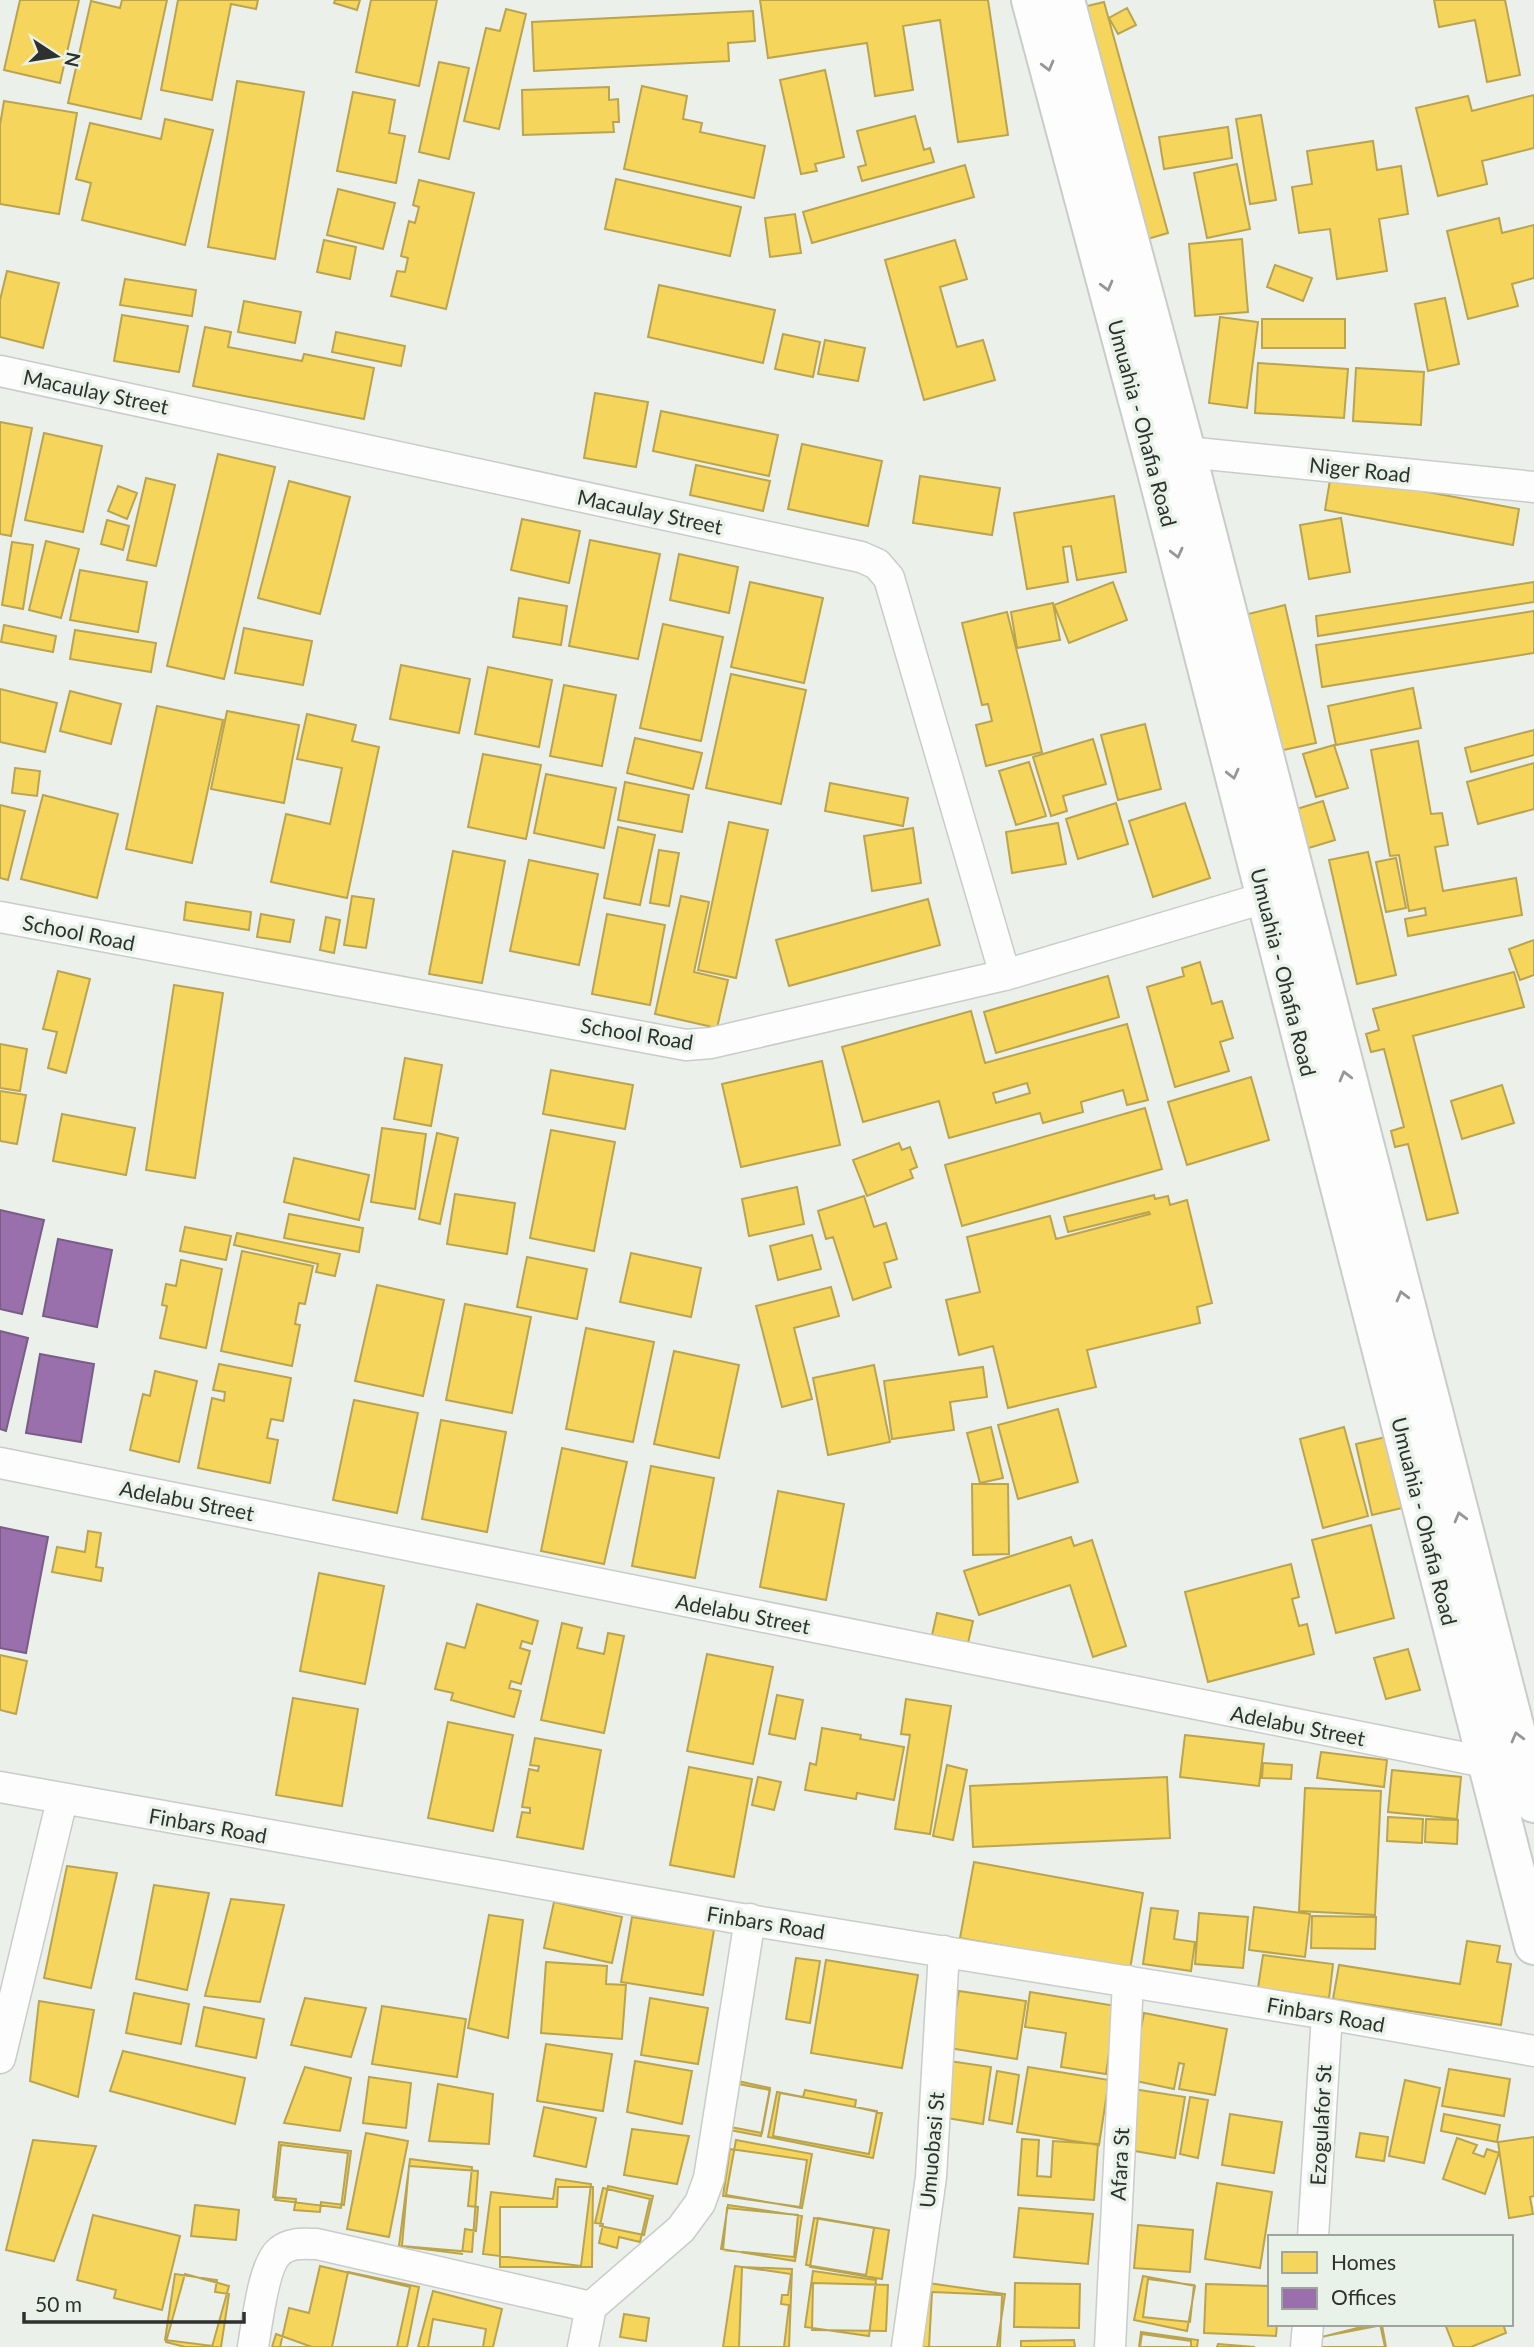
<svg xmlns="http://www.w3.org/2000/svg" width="1534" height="2347" font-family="Lato,sans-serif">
<rect width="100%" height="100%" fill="#ebf0eb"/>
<path fill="#f6d55c" stroke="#baa44e" stroke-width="2" fill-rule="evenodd" d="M20,0H79L60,83L4,70Z
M122,0H167L141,119L68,103L91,1L120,8Z
M178,0H258L256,9L231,4L212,100L161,90Z
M335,0H360L357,10L334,3Z
M371,0H437L419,86L356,72Z
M760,0H988L1008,135L958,142L940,20L903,26L913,90L875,96L867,43L768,58Z
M1434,0H1505L1520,75L1487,82L1475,20L1439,27Z
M1104,2L1168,233L1144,240L1079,8Z
M1127,8L1136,25L1118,34L1109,18Z
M506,9L526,14L499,129L464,121L486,28L500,31Z
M753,11L755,41L728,43L729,61L534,71L532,22Z
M439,62L469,68L449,159L419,152Z
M825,70L844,157L815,164L817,171L801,174L780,80Z
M237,81L304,92L275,259L208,247Z
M642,86L687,96L683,119L702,123L700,132L765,146L754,198L624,169Z
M609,87V100L618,99L619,122H613L614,132L523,135L522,90Z
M353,92L395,100L389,133L405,136L396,183L337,171Z
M1534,95V148L1482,161L1487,184L1438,196L1416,108L1468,96L1472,111Z
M4,101L77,113L59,214L0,204V125Z
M1261,115L1276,200L1250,204L1236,119Z
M915,116L924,150L930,148L934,162L862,181L858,167L866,165L857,131Z
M165,119L213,130L185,245L82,220L91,183L76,179L90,123L161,139Z
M1228,127L1232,158L1164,169L1159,137Z
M1373,141L1377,170L1401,166L1408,214L1379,219L1387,271L1337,279L1330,229L1299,233L1292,187L1312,184L1307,151Z
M1237,164L1250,229L1207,238L1194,173Z
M965,165L974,197L812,243L803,212Z
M616,179L741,207L730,256L605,229Z
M419,180L474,193L446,309L391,296L397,271L405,272L408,258L401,256L409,221L415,223L419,207L413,205Z
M338,189L395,203L383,249L327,235Z
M795,214L801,253L770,257L765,218Z
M1499,218L1502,233L1534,225V278L1512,284L1518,306L1468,319L1447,231Z
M1242,239L1248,312L1195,316L1189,244Z
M324,240L356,247L350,279L317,272Z
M955,240L967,279L940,287L957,347L983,340L995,380L924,400L885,260Z
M1275,265L1312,278L1303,301L1267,287Z
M7,271L59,283L43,348L0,337V300Z
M125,279L196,290L192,316L120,305Z
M659,285L775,310L763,363L648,337Z
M1445,298L1459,364L1428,371L1415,304Z
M244,301L301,312L295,343L238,332Z
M122,315L188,326L179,372L114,361Z
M1220,317L1258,322L1247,408L1209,403Z
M1262,319H1345V348H1262Z
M205,327L231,332L228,347L302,361L304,354L374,368L364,419L193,386Z
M336,332L405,346L401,366L332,352Z
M783,334L820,342L813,377L775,369Z
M825,340L865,348L858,381L818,374Z
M1258,363L1348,369L1344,418L1255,413Z
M1356,368L1424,372L1421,425L1353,421Z
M595,393L648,402L636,467L584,458Z
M661,411L778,435L769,476L653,451Z
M0,422L32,428L11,536L0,534Z
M44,433L102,446L83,532L25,520Z
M802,444L882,461L868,526L788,509Z
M218,454L275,467L224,679L167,666Z
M696,465L770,481L763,511L690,495Z
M1331,474L1519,509L1513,545L1325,510Z
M920,476L1000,488L992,535L913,523Z
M146,478L175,485L156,566L127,560Z
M289,481L350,497L320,614L258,598Z
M118,486L137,493L127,519L108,511Z
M1114,496L1126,572L1077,580L1071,546L1063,547L1068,582L1027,589L1014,513Z
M1341,518L1350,572L1309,579L1300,525Z
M522,519L580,531L569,583L511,570Z
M107,520L129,526L123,550L101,544Z
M590,540L660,554L638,659L569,646Z
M46,541L79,549L61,618L29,610Z
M12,542L33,545L23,609L2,605Z
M679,554L738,567L729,613L670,600Z
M80,570L147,582L138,632L70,620Z
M750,582L823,598L804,683L731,667Z
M1113,582L1127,620L1069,643L1054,605Z
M1534,582V602L1318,636L1316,616Z
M519,598L567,606L561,645L513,637Z
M1053,603L1060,640L1017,648L1011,612Z
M1285,605L1316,743L1274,752L1244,615Z
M1534,611V653L1322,687L1316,645Z
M1007,612L1042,752L986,766L976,725L992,721L988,704L982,705L962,623Z
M663,624L723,637L701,741L640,728Z
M4,625L56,636L53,652L1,642Z
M244,628L312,641L303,685L235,673Z
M75,630L156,643L151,672L70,659Z
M401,665L470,679L459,733L390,719Z
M488,667L552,680L539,747L475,734Z
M731,674L806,690L781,804L706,788Z
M564,685L616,695L602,766L550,756Z
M1413,688L1421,728L1336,745L1328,706Z
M0,689L57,703L45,752L0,742Z
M70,691L121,704L111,744L60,731Z
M157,706L223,720L192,863L126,849Z
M227,711L299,725L284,803L211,789Z
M307,714L356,725L352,741L379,747L347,898L271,882L286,814L330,824L342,768L297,759Z
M1145,724L1161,789L1118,800L1101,735Z
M1534,730V755L1471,772L1465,748Z
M635,738L702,753L693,789L627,773Z
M1093,739L1106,784L1063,796L1067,811L1051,816L1033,757Z
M1418,741L1431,814L1442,813L1448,845L1435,847L1443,891L1516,878L1522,915L1408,936L1405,919L1426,915L1425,908L1409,911L1399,855L1390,856L1371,750Z
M1334,745L1348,788L1316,797L1303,754Z
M483,754L541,765L526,839L468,827Z
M1029,762L1046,816L1016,825L999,771Z
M1534,763V809L1478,824L1467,782Z
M15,768L40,771L37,796L12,793Z
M546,774L616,788L604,848L534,833Z
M625,782L689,795L682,832L618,820Z
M830,783L908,798L903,826L825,811Z
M43,795L118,814L97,898L21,879Z
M1323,801L1335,840L1302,850L1290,811Z
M1116,803L1128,844L1078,859L1066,819Z
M1185,803L1210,878L1153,897L1129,821Z
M0,805L25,811L8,880L0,878Z
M729,822L768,830L736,978L698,970Z
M1058,823L1066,864L1012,873L1006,832Z
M618,827L655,835L640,905L604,898Z
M913,828L921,883L872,891L864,836Z
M659,850L679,853L669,906L650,903Z
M453,851L505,861L482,983L429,974Z
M1368,852L1396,975L1357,984L1329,860Z
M1396,858L1406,908L1386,912L1376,862Z
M529,860L598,874L579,965L510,951Z
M352,896L374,899L366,948L344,945Z
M681,896L709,902L694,972L728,980L717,1028L655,1014Z
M928,899L940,945L789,986L776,940Z
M186,902L251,912L249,930L184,920Z
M261,914L294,920L290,942L257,937Z
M607,914L665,925L650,1005L592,994Z
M326,917L340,920L334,953L320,950Z
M1534,940V975L1520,980L1509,949Z
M1200,962L1212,1004L1222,1001L1233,1038L1220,1042L1229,1071L1175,1087L1147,987L1184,976L1182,968Z
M58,971L90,979L66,1073L48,1068L57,1032L43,1029Z
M1514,972L1524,1007L1413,1036L1458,1213L1427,1220L1408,1144L1395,1147L1391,1131L1404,1127L1384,1049L1371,1052L1366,1034L1379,1030L1373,1009Z
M1108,976L1119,1017L996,1053L984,1012Z
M174,985L223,993L195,1178L146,1170Z
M971,1011L985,1063L1127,1024L1148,1100L1127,1105L1123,1090L1081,1102L1083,1112L1043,1123L1040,1113L949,1138L939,1101L863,1122L842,1047ZM1027,1083L1030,1093L996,1103L993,1093Z
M0,1044L27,1049L20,1091L0,1088Z
M405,1058L442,1065L431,1126L394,1119Z
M822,1061L840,1145L741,1167L722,1084Z
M551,1070L633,1085L625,1129L543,1114Z
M1251,1077L1269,1140L1187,1165L1168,1102Z
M1502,1085L1514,1123L1462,1139L1451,1101Z
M0,1091L26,1095L17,1144L0,1141Z
M1145,1108L1162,1169L962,1226L945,1165Z
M62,1114L135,1128L126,1175L53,1161Z
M382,1128L426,1134L415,1209L371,1202Z
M551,1130L615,1142L594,1251L530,1238Z
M437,1133L458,1138L440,1224L419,1219Z
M899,1143L902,1150L910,1147L917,1167L910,1170L913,1178L867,1196L853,1160Z
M294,1158L369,1175L359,1220L284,1202Z
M797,1187L804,1224L749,1236L742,1199Z
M455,1194L515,1203L507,1254L447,1244Z
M1154,1195L1155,1199L1168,1196L1170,1205L1187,1200L1212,1303L1197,1307L1200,1323L1087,1350L1096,1387L1008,1408L993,1346L959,1355L946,1300L980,1292L967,1237L1050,1216L1056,1239L1150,1214L1149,1212L1068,1232L1064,1217Z
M864,1196L874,1227L886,1223L897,1259L884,1263L891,1287L853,1300L833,1237L826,1239L818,1211Z
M289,1214L363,1228L359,1252L284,1238Z
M185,1227L231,1236L226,1260L180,1251Z
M237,1233L340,1254L335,1276L316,1272L318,1264L234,1245Z
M812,1235L821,1269L778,1280L770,1246Z
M242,1251L313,1266L305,1304L299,1303L295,1324L300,1325L292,1366L221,1351Z
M631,1253L701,1268L691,1317L620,1302Z
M527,1257L587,1269L577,1319L517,1307Z
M181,1260L222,1269L206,1348L160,1338L167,1306L162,1305L166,1284L176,1286Z
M377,1285L444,1300L423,1396L355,1381Z
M831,1287L839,1316L794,1328L812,1399L782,1407L756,1306Z
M465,1304L531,1317L512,1413L446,1400Z
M586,1328L654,1342L633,1442L566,1429Z
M674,1351L739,1365L719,1458L654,1444Z
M219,1364L291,1378L283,1421L271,1419L267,1438L278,1440L270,1483L198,1468L212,1398L224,1401L225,1392L213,1390Z
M874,1365L890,1442L828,1455L813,1378Z
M983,1367L987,1397L950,1402L954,1430L892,1439L884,1381Z
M155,1371L197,1381L179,1462L130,1450L143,1394L150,1396Z
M354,1400L418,1413L397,1513L333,1500Z
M1058,1409L1078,1482L1018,1499L998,1425Z
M441,1420L506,1432L487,1532L422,1519Z
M991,1427L1003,1478L980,1483L967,1433Z
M1344,1427L1368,1516L1323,1528L1300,1439Z
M1386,1437L1402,1508L1372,1515L1356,1444Z
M562,1448L627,1462L604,1564L541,1551Z
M651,1466L714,1478L695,1578L632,1566Z
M972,1484H1008L1009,1554L973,1555Z
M778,1491L844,1504L826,1600L760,1587Z
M1371,1525L1394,1618L1336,1633L1312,1540Z
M88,1531L101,1533L96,1567L103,1568L101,1581L52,1572L57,1547L85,1552Z
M1071,1537L1074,1546L1092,1540L1126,1646L1093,1657L1070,1585L979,1615L964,1571Z
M1291,1564L1299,1597L1292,1599L1299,1626L1307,1624L1314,1654L1208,1682L1185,1592Z
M319,1573L384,1586L365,1684L300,1671Z
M477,1604L538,1621L532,1644L522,1641L520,1648L530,1651L521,1684L511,1681L509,1688L521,1691L514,1717L451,1700L453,1693L435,1689L447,1643L465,1648Z
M937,1613L973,1621L968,1643L932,1635Z
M562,1623L582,1628L577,1648L604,1654L608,1633L624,1636L604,1733L541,1720Z
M1408,1649L1420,1690L1386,1699L1374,1658Z
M707,1654L773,1667L753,1764L687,1751Z
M0,1655L27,1661L16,1714L0,1710Z
M777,1695L803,1700L795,1739L769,1734Z
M293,1698L358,1709L342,1806L276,1795Z
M906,1699L951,1706L930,1834L895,1829L910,1735L901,1734Z
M448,1722L513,1735L493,1831L428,1818Z
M822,1728L861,1735L860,1739L904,1747L894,1800L857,1793L856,1799L805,1790L810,1763L816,1765Z
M1185,1735L1264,1744L1259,1786L1180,1777Z
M535,1738L601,1750L583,1849L517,1837L522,1812L530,1813V1808L522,1807L529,1769L538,1771L539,1766L530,1765Z
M1321,1752L1387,1760L1384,1787L1317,1778Z
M1263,1763L1292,1765L1291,1779L1262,1778Z
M947,1765L967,1770L953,1840L933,1836Z
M689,1767L752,1779L734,1877L670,1865Z
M1392,1770L1461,1777L1457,1819L1388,1812Z
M758,1777L781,1782L774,1810L752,1805Z
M1167,1777L1170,1838L973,1847L970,1786Z
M1305,1788L1381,1791L1375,1915L1299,1911Z
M1388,1817L1423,1819L1422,1843L1387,1841Z
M1426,1819L1458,1820L1457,1844L1425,1842Z
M974,1862L1143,1893L1130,1969L960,1938Z
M67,1866L117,1873L91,1988L44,1978Z
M154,1885L209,1893L187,1990L136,1979Z
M231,1899L284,1905L260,2002L205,1996Z
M554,1902L622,1917L612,1963L544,1948Z
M1254,1907L1310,1914L1305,1957L1249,1950Z
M1151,1908L1178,1911L1174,1939L1195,1942L1191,1971L1143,1964Z
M1199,1913L1248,1917L1243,1968L1195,1964Z
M489,1915L523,1920L508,2038L468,2028Z
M1312,1916L1376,1917L1375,1949L1311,1948Z
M632,1917L714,1930L703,1995L621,1982Z
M1467,1941L1500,1946L1497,1962L1511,1964L1501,2025L1333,1999L1339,1965L1460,1984Z
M1263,1955L1333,1964L1329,1998L1258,1988Z
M796,1958L820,1961L810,2023L786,2019Z
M826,1960L918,1975L902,2068L811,2053Z
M546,1962L607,1966L606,1984L626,1985L622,2039L541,2033Z
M959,1991L1026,2001L1017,2059L949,2048Z
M1030,1992L1116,2006L1106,2074L1061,2067L1066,2033L1025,2027Z
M134,1993L189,2004L181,2044L126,2033Z
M305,1998L366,2008L351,2057L291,2045Z
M650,1998L708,2008L698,2064L641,2055Z
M39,2001L94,2010L78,2097L30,2081Z
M382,2006L466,2019L457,2077L372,2064Z
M204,2007L264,2019L256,2058L196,2046Z
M1144,2013L1227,2029L1215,2095L1179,2089L1184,2064L1179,2063L1174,2089L1131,2080Z
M546,2044L612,2054L603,2111L537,2101Z
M123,2051L245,2078L235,2124L110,2091Z
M635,2061L692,2071L682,2124L627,2112Z
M949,2061L991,2067L983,2124L941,2117Z
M305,2067L351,2078L340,2131L284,2123Z
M1028,2067L1109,2080L1099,2145L1017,2132Z
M1449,2069L1510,2079L1504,2116L1442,2106Z
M997,2071L1019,2075L1012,2124L989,2120Z
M369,2077L411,2083L406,2128L363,2123Z
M729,2079L770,2088L761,2136L719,2128Z
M1405,2080L1440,2088L1424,2163L1389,2156Z
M728,2082L770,2090L762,2133L720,2125Z
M438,2084L493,2094L489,2144L429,2141Z
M1133,2089L1185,2097L1175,2158L1123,2149Z
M805,2090L856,2100L855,2107L882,2113L873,2158L768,2137L777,2092L803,2097Z
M780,2093L877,2111L869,2154L773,2136Z
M1190,2097L1208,2100L1198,2158L1180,2154Z
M544,2107L596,2118L586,2167L534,2156Z
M1230,2114L1282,2122L1274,2173L1222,2165Z
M1444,2114L1500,2125L1497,2142L1441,2131Z
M632,2129L689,2136L677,2184L624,2175Z
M366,2133L408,2141L389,2237L347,2229Z
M1360,2133L1388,2137L1384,2161L1356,2157Z
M1534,2137V2196L1530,2197L1533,2214L1509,2218L1498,2142Z
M1457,2138L1477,2145L1473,2153L1484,2157L1487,2149L1499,2153L1485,2194L1443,2179Z
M1022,2139L1039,2140L1037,2176L1051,2177L1053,2141L1098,2144L1094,2200L1018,2195Z
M33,2140L96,2146L54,2261L6,2250Z
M736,2140L812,2154L802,2208L726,2195Z
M279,2142L351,2151L344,2205L321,2202L320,2212L294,2210L296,2199L273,2197Z
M281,2145L348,2153L341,2208L275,2200Z
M730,2149L807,2160L800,2207L723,2196Z
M410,2159L472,2167L468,2206L478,2207L476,2231L465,2229L462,2254L399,2246Z
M409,2166L478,2171L472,2252L402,2246Z
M556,2179L591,2184L581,2266L483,2254L491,2192L553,2199Z
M1217,2183L1272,2192L1260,2268L1205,2259Z
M608,2186L653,2196L644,2235L600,2226Z
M558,2187H593L592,2267H500V2207H557Z
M603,2188L650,2199L640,2242L619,2237L617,2248L599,2243L603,2224L595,2223Z
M195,2205L239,2210L236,2240L191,2236Z
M728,2205L802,2216L795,2261L721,2249Z
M727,2208L798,2215L794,2257L723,2250Z
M1019,2208L1093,2214L1088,2264L1014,2257Z
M93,2215L180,2236L162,2310L114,2298L116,2290L77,2280Z
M814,2218L874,2228L866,2275L806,2265Z
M818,2218L889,2230L882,2279L810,2267Z
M1138,2225L1193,2230L1190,2272L1134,2268Z
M320,2266L410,2287L397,2347H280L289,2308L309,2313Z
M735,2266L791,2274L788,2295H782L781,2304L789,2305L784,2347H723Z
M742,2267L792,2269L789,2347H739Z
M813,2271L876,2280L869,2336L805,2327Z
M348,2272L419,2287L407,2347H332Z
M175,2274L217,2280L215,2292L229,2294L221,2347L165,2340Z
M185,2274L229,2286L212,2347H185L166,2342Z
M1143,2276L1195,2286L1187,2331L1134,2320Z
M1148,2279L1194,2285L1190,2322L1143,2317Z
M813,2283L888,2285L886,2331L812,2330Z
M928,2283L1005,2294L997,2347H919Z
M1015,2283L1080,2284L1079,2328L1014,2327Z
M1206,2284L1270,2286V2324H1277L1276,2336L1204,2333Z
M433,2291L502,2309L493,2347H418Z
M932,2292L1002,2295L1000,2347H929Z
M624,2314L649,2318L646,2341L620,2337Z
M433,2319L486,2329L483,2347H428Z
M1373,2324H1380L1385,2347H1307L1306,2341Z
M1445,2324H1503L1506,2333L1471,2347H1454Z
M1382,2325L1386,2347H1312L1310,2339Z
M1141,2332L1198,2340L1197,2347H1139Z
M276,2334L312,2347H272Z
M1142,2334L1191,2341V2347H1140Z
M1074,2340L1075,2347H1021V2341Z
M1218,2344L1255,2347H1217Z"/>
<path fill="#9970ab" stroke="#795d86" stroke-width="2" d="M0,1210L44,1220L22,1314L0,1309Z
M58,1239L112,1250L97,1327L43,1316Z
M0,1331L28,1338L6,1431L0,1429Z
M40,1354L94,1364L81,1442L26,1433Z
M0,1527L48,1537L26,1653L0,1648Z"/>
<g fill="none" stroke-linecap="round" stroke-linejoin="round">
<defs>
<path id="street" d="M0,371L861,557L877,564L889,578L1005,975
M1186,452L1534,487
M0,917L686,1045L711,1043L1005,975L1264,898
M0,1463L1485,1762
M0,1787L730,1917L1327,2014L1534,2051
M0,2058L62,1800
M1313,2237L1327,2014
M253,2347C257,2325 263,2264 280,2251C291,2242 304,2244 317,2244L591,2307
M583,2347L591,2307L681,2229L700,2203L709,2178L750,1919
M907,2347L931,2177L944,1951
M1110,2347L1128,1981
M1306,2347L1308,2324"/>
<path id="secondary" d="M1031,0L1156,468L1534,1945
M1065,0L1186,452L1534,1803"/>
</defs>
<use href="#street" stroke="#c9ccc9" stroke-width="33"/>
<use href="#secondary" stroke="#c9ccc9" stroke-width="42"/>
<use href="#street" stroke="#fcfdfc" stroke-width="30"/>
<use href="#secondary" stroke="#fcfdfc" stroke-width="38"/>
</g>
<defs><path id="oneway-chevron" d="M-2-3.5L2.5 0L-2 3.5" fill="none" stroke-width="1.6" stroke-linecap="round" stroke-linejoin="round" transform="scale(1.75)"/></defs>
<g stroke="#959795">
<use href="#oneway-chevron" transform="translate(1048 66) rotate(75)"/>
<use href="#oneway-chevron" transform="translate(1107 286) rotate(75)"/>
<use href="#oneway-chevron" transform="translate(1177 553) rotate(76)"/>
<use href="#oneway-chevron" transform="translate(1233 774) rotate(76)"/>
<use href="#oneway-chevron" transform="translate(1345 1076) rotate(-105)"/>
<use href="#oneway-chevron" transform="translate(1402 1296) rotate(-105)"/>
<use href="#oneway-chevron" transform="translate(1460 1517) rotate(-105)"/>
<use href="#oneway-chevron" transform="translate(1517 1737) rotate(-105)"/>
</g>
<g text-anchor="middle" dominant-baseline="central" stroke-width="7" stroke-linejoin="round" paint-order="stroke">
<g font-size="21" fill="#2e312e" stroke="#e9f2e9">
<text transform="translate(96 391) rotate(12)">Macaulay Street</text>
<text transform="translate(1143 423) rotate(75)">Umuahia - Ohafia Road</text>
<text transform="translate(1360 469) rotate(6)">Niger Road</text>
<text transform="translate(650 511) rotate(12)">Macaulay Street</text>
<text transform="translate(79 932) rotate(11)">School Road</text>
<text transform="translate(1284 972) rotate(76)">Umuahia - Ohafia Road</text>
<text transform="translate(637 1033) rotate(9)">School Road</text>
<text transform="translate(187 1500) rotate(11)">Adelabu Street</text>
<text transform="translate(1425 1521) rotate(76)">Umuahia - Ohafia Road</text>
<text transform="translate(743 1613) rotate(11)">Adelabu Street</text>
<text transform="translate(1298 1725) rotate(11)">Adelabu Street</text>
<text transform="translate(208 1825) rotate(10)">Finbars Road</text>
<text transform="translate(766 1922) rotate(9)">Finbars Road</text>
<text transform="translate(1326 2014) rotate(10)">Finbars Road</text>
<text transform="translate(1320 2125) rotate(-87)">Ezogulafor St</text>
<text transform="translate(931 2150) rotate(-85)">Umuobasi St</text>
<text transform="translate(1119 2164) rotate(-87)">Afara St</text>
</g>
</g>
<rect x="1268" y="2235" width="245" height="91" fill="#e9f2e9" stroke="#9ea59e" stroke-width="2"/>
<rect x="1282" y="2252" width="35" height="21" fill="#f6d55c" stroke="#9ea59e" stroke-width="2"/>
<text x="1331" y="2270" font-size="21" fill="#2e312e">Homes</text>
<rect x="1282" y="2288" width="35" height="21" fill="#9970ab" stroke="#9ea59e" stroke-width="2"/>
<text x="1331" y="2305" font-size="21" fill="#2e312e">Offices</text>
<g transform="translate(56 56) rotate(102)" stroke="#e9f2e9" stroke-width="5" paint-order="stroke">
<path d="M0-5L12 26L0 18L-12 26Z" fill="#2e312e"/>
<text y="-10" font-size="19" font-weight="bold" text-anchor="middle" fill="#2e312e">N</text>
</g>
<path d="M24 2312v10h220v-10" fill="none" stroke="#2e312e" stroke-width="3.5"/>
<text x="35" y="2312" font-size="21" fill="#2e312e" stroke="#e9f2e9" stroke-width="5" paint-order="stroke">50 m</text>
</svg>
